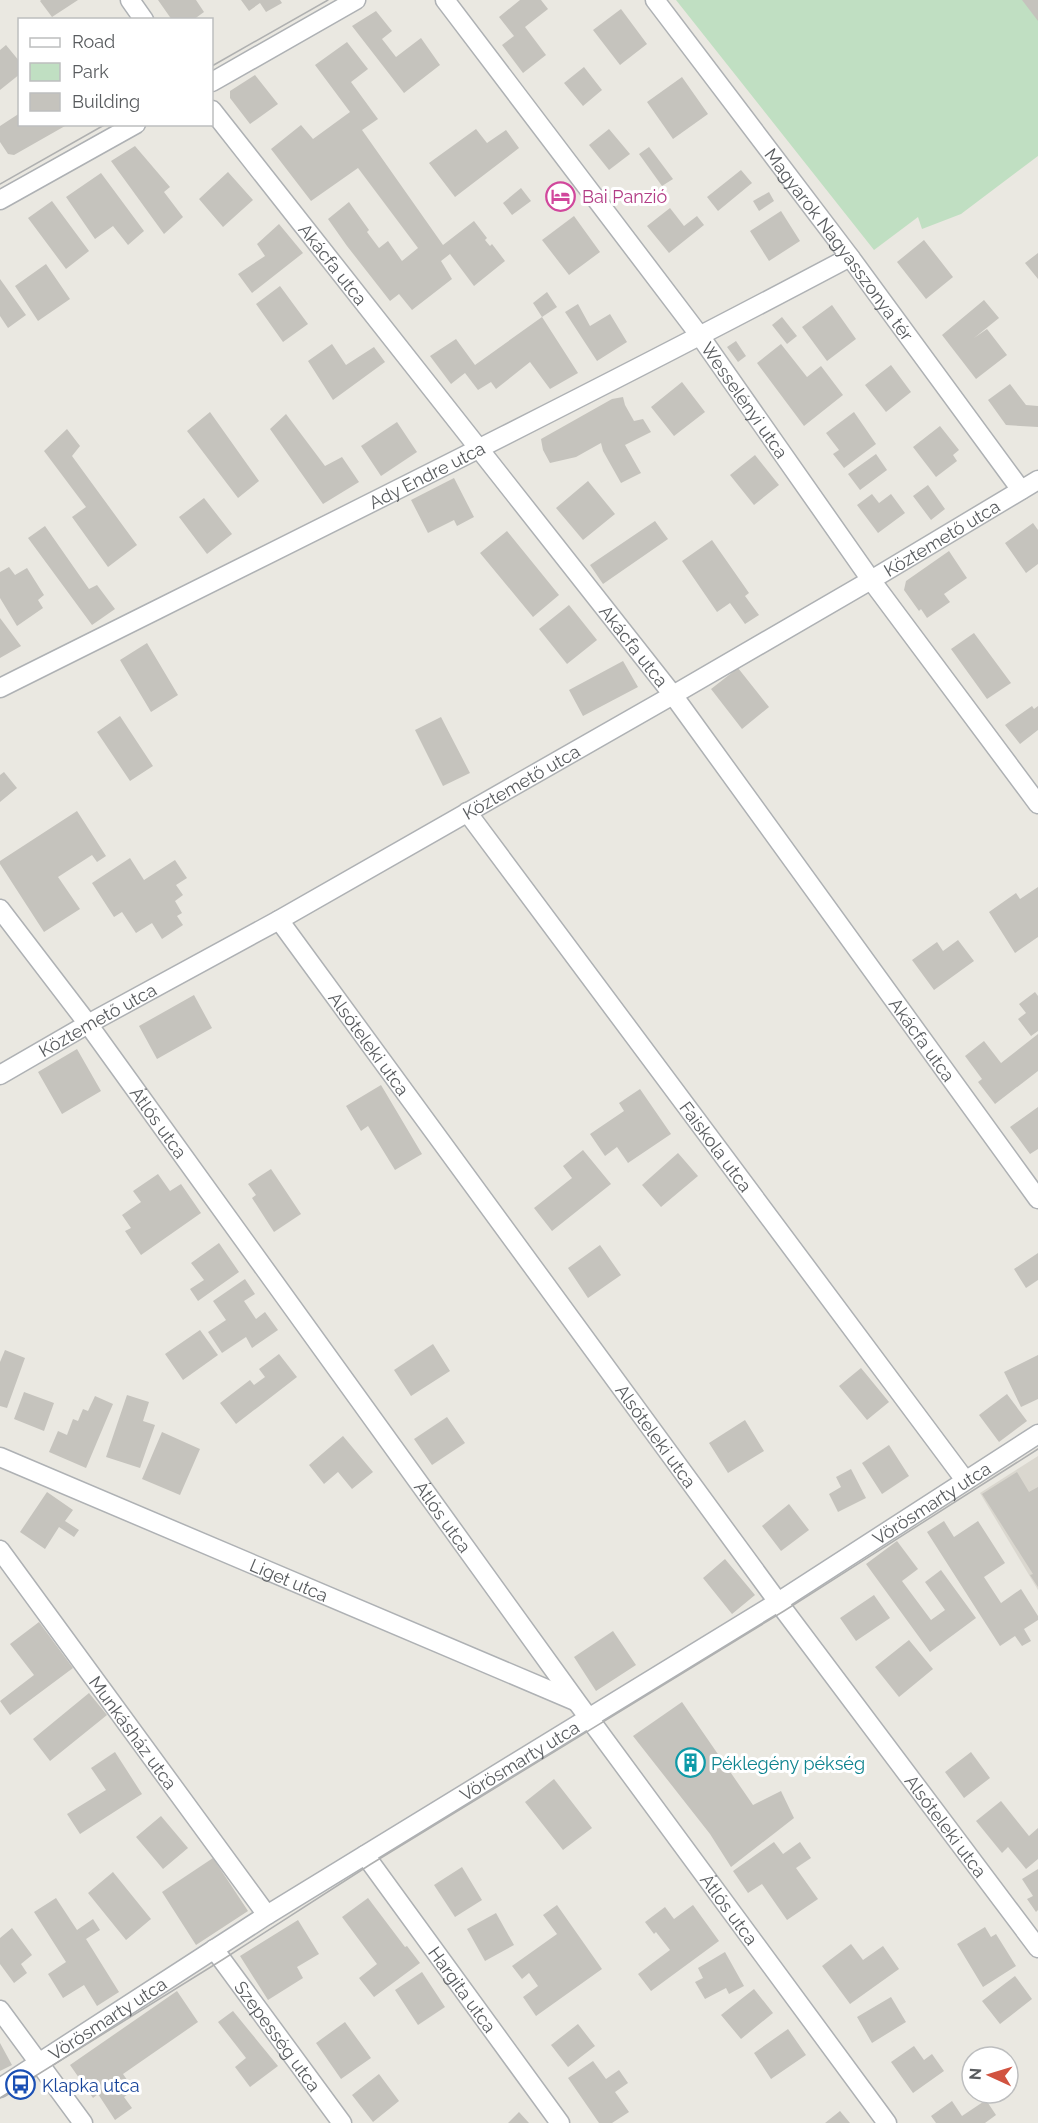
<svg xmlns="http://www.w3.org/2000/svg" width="1038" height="2123" font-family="Raleway,sans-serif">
<rect width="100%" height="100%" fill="#eae8e1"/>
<path fill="#dad7cf" d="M1038,1456V1590L980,1493Z"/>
<path fill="#c0dfc2" d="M676,0H1038V156L961,214L922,229L918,217L874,250Z"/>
<path fill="#c5c3bd" d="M41,0H78L52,17L40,1Z
M158,0H196L204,12L193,20H172Z
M241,0H280L282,3L266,12L260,3L249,11Z
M520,0H541L548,9L525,27L546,55L523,73L502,45L514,36L499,17Z
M1022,0H1038V21Z
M621,9L647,44L620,65L593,30Z
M376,11L392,31L382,39L396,57L421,38L440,65L404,93L352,26Z
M347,42L368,69L351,82L378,119L362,130L443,245L474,221L487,238L485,240L490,246L492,244L505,261L474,286L450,254L441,261L452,279L412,310L399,294L390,301L347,246L328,219L349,202L369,230L367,232L379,248L388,241L402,261L418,248L358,168L311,201L271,149L301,125L313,139L350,112L315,65Z
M6,45L20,62V74L0,90V50Z
M584,67L602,90L583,106L564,83Z
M255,75L278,104L250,124L230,98V91Z
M682,77L708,114L673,139L647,102Z
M20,113V124L65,126L14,155L8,154L0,142V126Z
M476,129L487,143L506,130L519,148L455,197L429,163Z
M609,129L630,154L609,170L589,145Z
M135,146L170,187L164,192L183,217L164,234L111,161Z
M649,147L673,179L662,186L639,154Z
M741,170L752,183L718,211L707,197Z
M228,172L253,200L223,227L199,199Z
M101,173L144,231L128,245L113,226L95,239L66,197Z
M521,188L531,201L512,215L503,203Z
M769,192L774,201L759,211L753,201Z
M52,201L89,251L66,269L28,218Z
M670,208L684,226L697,216L704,225L669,253L647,226Z
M781,211L800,241L769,261L750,231Z
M574,216L600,252L569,275L542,240Z
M279,224L303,253L252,293L238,274L265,256L257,244Z
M924,240L953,277L926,299L897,262Z
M1038,253V279L1025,263Z
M46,264L70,299L38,321L15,286Z
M0,279L26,315L8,328L0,316Z
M280,286L308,324L283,342L256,304Z
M547,292L557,307L542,317L578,373L550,389L530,362L496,389L491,382L478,390L465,373L451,384L430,356L456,339L475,365L542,317L533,303Z
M984,300L999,318L974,338L987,329L1007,355L976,379L942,335Z
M578,304L590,326L610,314L627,342L597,361L565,312Z
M832,305L856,339L827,361L802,327Z
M782,317L797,336L787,344L772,325Z
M736,341L746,356L738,362L727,347Z
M332,344L346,365L374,347L385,362L333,400L308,361Z
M781,344L807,377L821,366L843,395L804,426L757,363Z
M891,365L911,392L886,412L865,385Z
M682,382L705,412L674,436L651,407Z
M1010,384L1026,405L1038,406V427L1006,425L988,400Z
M623,397L625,405L634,421L643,419L651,432L625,445L641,473L621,483L603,451L601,443L576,457L550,463L543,450L541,439L612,399Z
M210,412L259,481L238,498L187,431Z
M854,412L876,444L844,468L833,454L839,450L826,433Z
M286,414L325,466L342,457L359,482L323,504L270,429Z
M397,422L417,452L381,476L361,446Z
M940,426L959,450L953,455L957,461L936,477L913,447Z
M67,429L80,446L72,456L137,545L108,567L72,517L86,507L44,451Z
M876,454L887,470L860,490L848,474Z
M755,455L779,485L754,505L730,475Z
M454,478L474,517L457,526L454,520L428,533L411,500Z
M588,481L615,514L583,540L556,508Z
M928,485L945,509L931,520L913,496Z
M872,494L879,503L891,494L905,513L878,533L857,505Z
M204,498L232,534L207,554L179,517Z
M655,521L668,539L603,584L590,565Z
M1033,523L1038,530V564L1026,573L1005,543Z
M45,526L89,589L97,585L115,609L92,625L28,538Z
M507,531L559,595L533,617L480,553Z
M712,540L749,593L745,596L759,615L745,624L730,603L717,612L682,561Z
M949,551L967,578L944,594L950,602L927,618L921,609L919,611L904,590L906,581Z
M9,567L15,575L27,568L44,595L38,600L43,608L17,626L0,598V572Z
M569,605L597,640L567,664L539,629Z
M0,618L21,646L0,658Z
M974,633L1011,683L987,699L951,649Z
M147,643L178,695L151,712L120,660Z
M623,661L638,687L583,716L569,690Z
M738,668L769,707L742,729L711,689Z
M1032,706L1034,709L1038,706V730L1020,744L1005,725Z
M120,716L153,766L130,781L97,732Z
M441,717L470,773L443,786L415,730Z
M4,772L17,788L0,802V775Z
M77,811L106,856L97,862L92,855L58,877L80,909L44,932L0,864V861Z
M130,858L144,880L175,860L187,878L176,885L183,895L175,901L182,913L177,916L183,925L162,939L152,923L136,933L122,912L114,917L92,883Z
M1038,887V937L1015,953L989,912L1016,893L1020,899Z
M958,940L974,961L934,990L912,960L937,942L943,951Z
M1035,992L1038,996V1031L1031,1036L1018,1019L1026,1013L1019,1004Z
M194,995L212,1028L157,1059L139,1026Z
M1038,1034V1071L995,1104L978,1082L982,1079L965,1056L984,1041L1001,1063Z
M77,1049L101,1091L62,1114L38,1072Z
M381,1085L422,1154L395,1170L368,1126L361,1131L346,1106Z
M640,1089L671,1134L628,1163L617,1147L605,1156L590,1134L624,1111L619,1103Z
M1038,1107V1149L1030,1154L1010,1127Z
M583,1150L611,1184L552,1231L534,1208L572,1178L563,1166Z
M678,1153L698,1176L661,1207L642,1185Z
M271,1169L301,1214L274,1232L252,1198L256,1195L248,1184Z
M158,1174L170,1191L181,1184L201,1213L141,1255L125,1231L131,1228L122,1215L141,1202L133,1191Z
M219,1243L239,1272L198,1301L190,1289L204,1280L191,1263Z
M600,1245L621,1275L588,1298L568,1268Z
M1038,1253V1280L1026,1288L1014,1269Z
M245,1279L255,1294L244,1301L256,1319L265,1312L278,1330L252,1348L246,1337L222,1353L208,1332L226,1320L213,1301Z
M200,1330L218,1355L183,1380L165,1354Z
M433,1344L450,1371L411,1396L394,1370Z
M5,1350L25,1358L7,1408L0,1406V1362Z
M279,1354L297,1377L236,1424L220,1403L250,1380L254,1385L265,1377L259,1369Z
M1038,1355V1399L1021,1407L1004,1372Z
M861,1368L889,1402L867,1420L839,1386Z
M24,1392L54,1403L44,1431L14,1419Z
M1007,1394L1027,1421L999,1442L979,1415Z
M127,1395L149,1402L143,1421L155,1425L140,1468L106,1457Z
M95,1396L113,1404L86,1468L49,1452L58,1431L67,1435L73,1419L78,1421L83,1409L88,1411Z
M447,1417L465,1443L432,1465L414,1439Z
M745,1420L764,1451L728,1473L709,1443Z
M162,1432L200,1449L180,1495L142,1479Z
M343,1436L373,1472L352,1489L338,1472L324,1484L309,1465Z
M889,1445L909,1476L882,1494L862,1463Z
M851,1469L866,1498L838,1512L829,1494L841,1487L836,1477Z
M1017,1472L1029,1492L1038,1487V1587L1030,1575L1033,1574L982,1494Z
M47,1492L73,1510L65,1521L79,1530L74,1537L59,1527L45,1549L20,1532Z
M789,1504L809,1530L781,1551L762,1526Z
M944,1521L954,1537L978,1521L1005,1563L984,1577L1001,1603L1021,1589L1038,1616V1620L1024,1629L1031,1641L1022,1646L1015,1636L1000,1646L927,1532Z
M897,1541L918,1569L902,1581L931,1620L945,1610L925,1582L941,1570L976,1618L930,1652L866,1564Z
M725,1559L755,1595L732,1614L703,1578Z
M874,1595L890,1618L856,1641L840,1618Z
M39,1622L73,1668L10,1715L0,1701L34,1675L10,1644Z
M613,1631L636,1665L596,1691L574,1657Z
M909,1640L933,1669L899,1697L875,1667Z
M89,1693L107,1715L50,1761L33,1739Z
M682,1702L753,1805L781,1791L794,1818L731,1867L710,1834L633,1736Z
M115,1752L142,1794L80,1834L67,1814L106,1790L91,1768Z
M971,1752L990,1778L964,1798L945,1772Z
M554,1779L592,1828L563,1850L525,1802Z
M1001,1801L1029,1836L1038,1828V1859L1026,1869L1008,1847L1002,1853L976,1821Z
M161,1816L188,1848L163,1869L136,1837Z
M774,1842L783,1854L800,1842L811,1858L796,1868L818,1899L787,1920L762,1884L748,1893L733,1871Z
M213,1858L248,1911L196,1945L162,1892Z
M462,1867L482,1900L455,1917L434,1885Z
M1038,1869V1910L1036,1912L1027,1899L1033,1896L1022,1879Z
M113,1872L151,1919L126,1940L88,1893Z
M56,1898L77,1930L93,1919L100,1930L86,1939L119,1992L97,2006L84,1985L63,1998L48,1974L66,1962L34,1912Z
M368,1898L405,1947L407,1946L420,1963L374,1997L359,1978L377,1964L342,1917Z
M557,1905L602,1969L536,2016L523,1997L538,1986L529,1973L522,1979L512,1966L557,1934L543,1915Z
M693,1905L719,1941L651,1991L638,1974L670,1950L656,1932L654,1934L645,1922L665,1907L674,1919Z
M496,1913L514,1945L485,1961L467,1929Z
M298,1920L319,1954L297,1967L303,1978L268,2000L240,1956Z
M985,1927L991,1937L996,1934L1016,1966L983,1987L957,1944Z
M12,1928L32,1955L21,1964L27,1973L14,1983L0,1964V1938Z
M851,1944L863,1960L883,1946L899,1969L850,2004L822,1966Z
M725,1952L744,1986L729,1994L726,1988L705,1999L695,1982L703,1978L698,1968Z
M422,1972L445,2007L418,2025L395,1990Z
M1015,1976L1032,1999L1000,2024L982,2001Z
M754,1989L773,2013L741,2039L721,2015Z
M177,1991L198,2022L123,2074L134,2090L124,2097L132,2108L115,2120L98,2094L93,2098L70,2065Z
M891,1997L906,2022L872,2043L857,2017Z
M233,2011L278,2066L250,2087L235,2067L246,2058L218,2022Z
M345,2022L371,2058L341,2079L316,2043Z
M578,2024L595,2046L568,2067L551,2045Z
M788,2029L806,2055L771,2079L754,2053Z
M0,2043L12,2065L0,2071Z
M914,2046L924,2060L932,2054L944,2071L913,2093L891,2062Z
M593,2061L606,2079L619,2070L628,2083L615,2092L629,2112L612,2123H599L568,2078Z
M379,2074L399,2101L373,2122L352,2095Z
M986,2100L996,2115L985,2123H936L931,2116L952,2101L962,2116Z
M840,2111L850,2123H825Z
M519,2112L529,2123H508Z"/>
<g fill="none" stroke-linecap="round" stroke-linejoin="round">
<defs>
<g id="street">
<path d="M130,0L144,20"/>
<path id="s1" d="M445,0L700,336L871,580L1038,804"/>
<path id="s2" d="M655,0L850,257L1021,490"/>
<path d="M212,82L356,0"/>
<path id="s3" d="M212,110L673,695L1038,1199"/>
<path d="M0,200L136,124"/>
<path id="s4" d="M0,688C284,546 569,406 850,257"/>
<path id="s5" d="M467,812L965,1480"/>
<path id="s6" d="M0,909L88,1024L577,1702L887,2123"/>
<path id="s7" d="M279,920L778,1602L1038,1948"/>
<path id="s8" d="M0,1075L88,1024L279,920L673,695L871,580L1038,480"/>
<path id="s9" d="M0,1457L575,1701"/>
<path id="s10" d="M0,1550L267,1915"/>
<path id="s11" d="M365,1855L560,2123"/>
<path id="s12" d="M214,1949L342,2123"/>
<path d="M0,2010L83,2123"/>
<path id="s13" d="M0,2088L267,1915L778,1602L1038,1434"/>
</g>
</defs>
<use href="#street" stroke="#aeb1b4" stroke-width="21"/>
<use href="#street" stroke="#fff" stroke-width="18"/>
<path stroke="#afb0b0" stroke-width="1.5" d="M212,66L328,0
M0,184L106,124
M0,2098L222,1960L371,1864L784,1611L1038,1449"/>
</g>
<defs>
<symbol id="hotel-ring" viewBox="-11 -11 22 22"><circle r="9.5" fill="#fff" stroke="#d1479c" stroke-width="1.5"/><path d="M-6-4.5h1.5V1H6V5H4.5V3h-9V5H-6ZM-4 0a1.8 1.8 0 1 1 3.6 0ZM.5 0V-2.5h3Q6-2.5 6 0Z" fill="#d1479c"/></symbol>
<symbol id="building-ring" viewBox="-11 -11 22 22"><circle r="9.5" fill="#fff" stroke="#0f9aa8" stroke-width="1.5"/><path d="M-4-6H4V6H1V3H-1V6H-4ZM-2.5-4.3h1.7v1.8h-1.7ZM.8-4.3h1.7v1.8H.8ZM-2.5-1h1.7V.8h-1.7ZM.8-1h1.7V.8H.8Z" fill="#0f9aa8"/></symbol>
<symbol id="bus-ring" viewBox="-11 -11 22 22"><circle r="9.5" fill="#fff" stroke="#1a4fb4" stroke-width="1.5"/><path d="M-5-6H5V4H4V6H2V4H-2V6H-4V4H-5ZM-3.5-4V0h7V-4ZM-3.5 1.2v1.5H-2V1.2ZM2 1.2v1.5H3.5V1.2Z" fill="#1a4fb4"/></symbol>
</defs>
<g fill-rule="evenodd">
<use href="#hotel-ring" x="544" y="180" width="33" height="33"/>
<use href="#building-ring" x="674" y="1746" width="33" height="33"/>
<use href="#bus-ring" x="4" y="2068" width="33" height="33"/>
</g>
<g text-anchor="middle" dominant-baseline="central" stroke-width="6" stroke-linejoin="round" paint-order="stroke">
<g font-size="18" fill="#b23c85" stroke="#fff" text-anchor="start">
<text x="582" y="196">Bai Panzió</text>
</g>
<g font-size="18" fill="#595c5f" stroke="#fff">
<text stroke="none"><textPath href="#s2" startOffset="306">Magyarok Nagyasszonya tér</textPath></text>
<text stroke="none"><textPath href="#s3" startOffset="196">Akácfa utca</textPath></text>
<text stroke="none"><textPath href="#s1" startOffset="500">Wesselényi utca</textPath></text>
<text stroke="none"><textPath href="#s4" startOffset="477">Ady Endre utca</textPath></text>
<text stroke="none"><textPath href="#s8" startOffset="1084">Köztemető utca</textPath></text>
<text stroke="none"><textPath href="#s3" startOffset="682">Akácfa utca</textPath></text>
<text stroke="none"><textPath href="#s8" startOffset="598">Köztemető utca</textPath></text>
<text stroke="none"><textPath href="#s8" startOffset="112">Köztemető utca</textPath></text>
<text stroke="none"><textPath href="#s3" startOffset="1170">Akácfa utca</textPath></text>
<text stroke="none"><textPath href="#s7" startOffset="153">Alsóteleki utca</textPath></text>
<text stroke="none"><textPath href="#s6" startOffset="266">Átlós utca</textPath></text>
<text stroke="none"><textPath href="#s5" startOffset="417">Faiskola utca</textPath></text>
<text stroke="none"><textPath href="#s7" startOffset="639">Alsóteleki utca</textPath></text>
<text stroke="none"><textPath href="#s13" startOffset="1100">Vörösmarty utca</textPath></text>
<text stroke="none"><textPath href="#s6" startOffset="752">Átlós utca</textPath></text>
<text stroke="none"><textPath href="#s9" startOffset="314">Liget utca</textPath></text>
<text stroke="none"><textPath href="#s10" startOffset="226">Munkásház utca</textPath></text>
<text stroke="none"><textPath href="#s13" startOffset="614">Vörösmarty utca</textPath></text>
<text stroke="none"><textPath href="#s7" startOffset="1125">Alsóteleki utca</textPath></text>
<text stroke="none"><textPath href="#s6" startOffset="1238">Átlós utca</textPath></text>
<text stroke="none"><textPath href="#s11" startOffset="166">Hargita utca</textPath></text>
<text stroke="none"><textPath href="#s13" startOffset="128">Vörösmarty utca</textPath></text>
<text stroke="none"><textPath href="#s12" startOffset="108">Szepesség utca</textPath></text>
</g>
<g font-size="18" fill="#0d838f" stroke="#fff" text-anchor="start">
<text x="711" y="1763">Péklegény pékség</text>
</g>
<g font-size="18" fill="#164399" stroke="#fff" text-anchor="start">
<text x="42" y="2085">Klapka utca</text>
</g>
</g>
<rect x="18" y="18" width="195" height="108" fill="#ffffff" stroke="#bdbebf" stroke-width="1.5"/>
<rect x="30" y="38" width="30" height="9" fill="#ffffff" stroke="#bdbebf" stroke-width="1.5"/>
<text x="72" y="48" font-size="18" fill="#595c5f">Road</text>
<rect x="30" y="63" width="30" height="18" fill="#c0dfc2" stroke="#bdbebf" stroke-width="1.5"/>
<text x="72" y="78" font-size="18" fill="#595c5f">Park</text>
<rect x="30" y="93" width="30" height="18" fill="#c5c3bd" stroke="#bdbebf" stroke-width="1.5"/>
<text x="72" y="108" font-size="18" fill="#595c5f">Building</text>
<g transform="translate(990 2075) rotate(274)"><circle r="28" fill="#ffffff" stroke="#bdbebf" stroke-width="1.5"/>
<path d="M0-4.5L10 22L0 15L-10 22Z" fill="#d15340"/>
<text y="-9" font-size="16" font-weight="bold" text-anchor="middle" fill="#595c5f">N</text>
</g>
</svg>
